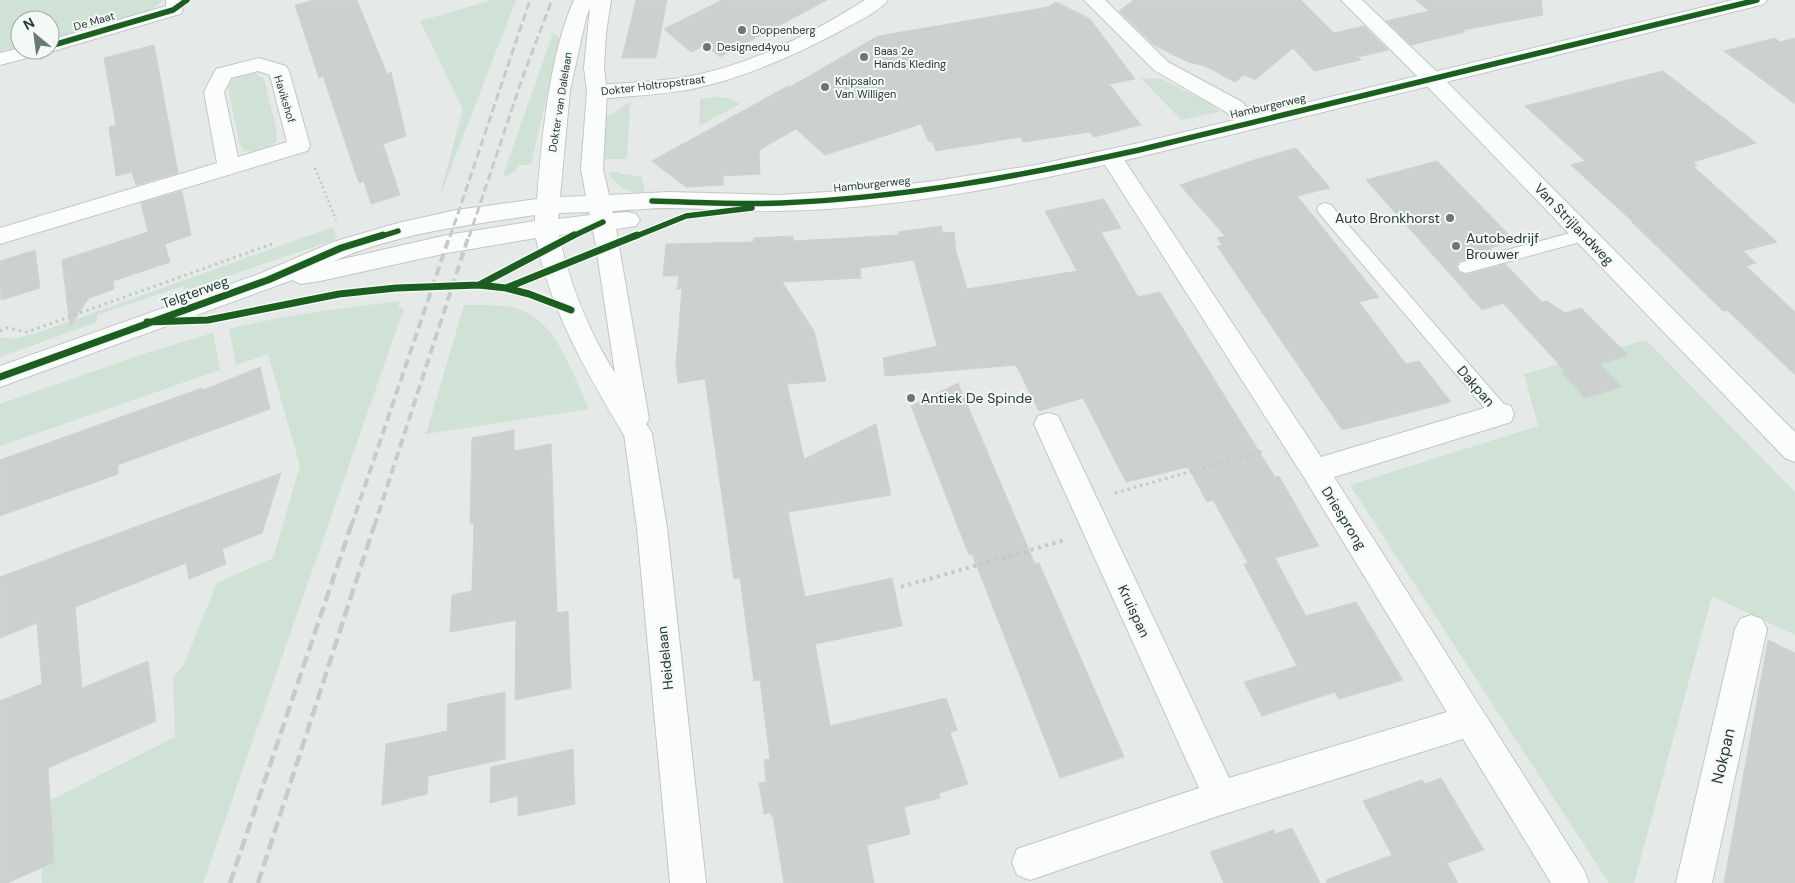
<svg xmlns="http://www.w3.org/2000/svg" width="1795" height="883" font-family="'DM Sans',sans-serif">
<rect width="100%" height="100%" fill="#e5eae8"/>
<path fill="#d0e1d5" d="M0,0H163C141,23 82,32 50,41V20H20V48L0,53Z
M492,0H516L438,201L463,109L420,21Z
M553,33L560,38L531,165H518L515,172L502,178Z
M255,73L264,79L277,132L276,142L263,152L244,151L239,142L228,88L232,80L246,74Z
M1141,78L1162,79L1211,104L1220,112L1181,120Z
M717,97L728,98L740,104L699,126L700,99Z
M630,102L627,159H604L605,116L610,115Z
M608,172H620V174H631V176H641L645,191C629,196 615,185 608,172Z
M333,227L337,239L184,291L183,286L97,315V322L0,357V337L13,339L40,332Z
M401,301L398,307L404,308L203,883H42L39,806L175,737L173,677L183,666L217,583L273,558L300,466L268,354L236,365L229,329C286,315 343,308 401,301Z
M464,305C482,305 501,304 518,309C556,319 574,377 589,409L426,434Z
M213,333L220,370L0,446V404L146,353Z
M1646,340L1795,492V635L1712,596L1634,883H1609L1350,485L1538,426L1524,374Z"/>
<path fill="#ccd1cf" stroke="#ced3d1" d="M314,0H357L387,74L391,72L406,136L383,144L400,195L371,204L364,181L359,183L323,76L319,78L295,5Z
M636,0H667L656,58H622Z
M722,0H827L720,57L705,45L691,52L664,29Z
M1134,0H1301L1334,33L1364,26L1388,50L1358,57L1361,60L1314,71L1293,48L1255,80L1244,75L1235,82L1205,66L1188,62L1154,45L1119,11Z
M1416,0H1541L1543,15L1463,30L1465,32L1411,45L1386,21L1429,11Z
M1056,2L1090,19L1135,79L1109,84L1141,125L1094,137L1090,132L1023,142L1021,137L936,151L932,141L929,142L921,124L825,155L796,129L759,150L760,174L723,176V185L686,187L652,161L788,86L790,87L878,36L1048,7Z
M1775,38L1780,42L1795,38V104L1724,51Z
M154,45L178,173L136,185L132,172L116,176L109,127L116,125L104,58Z
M1663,71L1756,143L1693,162L1697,165L1693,166L1777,242L1743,251L1756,263L1746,266L1795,312V375L1727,310L1723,311L1632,222H1633L1571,165L1585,161L1525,106Z
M1296,148L1330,188L1297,196L1379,297L1359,302L1406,364L1419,361L1451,402L1342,430L1217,246L1222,245L1217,238L1225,236L1180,185L1254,160Z
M1437,161L1515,241L1490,248L1493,252L1459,261L1456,266L1458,272L1466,275L1505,264L1542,302L1547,301L1565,313L1581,308L1628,355L1600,364L1622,387L1585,398L1562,372L1565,371L1503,303L1482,310L1366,180Z
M182,191L191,235L165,244L170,262L113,281L114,289L89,298L70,326L62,260L148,232L141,203Z
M1104,199L1121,228L1101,232L1138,297L1160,292L1275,477L1279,476L1319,546L1275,558L1306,616L1356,602L1403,680L1339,699L1335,692L1262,716L1244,682L1297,666L1244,564L1248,563L1213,500L1207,502L1188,467L1126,482L1083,398L1039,411L1016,365L885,376L883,358L937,346L914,260L860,268L861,278L782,282L814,331L826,381L787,384L804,459L876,424L891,495L788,512L805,597L892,578L902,626L815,644L830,726L946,698L957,730L950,732L968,784L939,793L940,798L904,807L910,834L867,845L874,883H784L773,816H771V812L764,814L759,783L766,782L764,760L770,759L760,680L754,681L740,578L734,579L705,379L678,383L676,364L682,289H677L679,276H663L666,244L753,242L754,238L793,236V241L899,235L898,232L941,226L943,233L954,232L956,251L967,289L1077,271L1045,211Z
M35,250L40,288L1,300L0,261Z
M260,367L270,409L118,465V474L0,516V460L202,388L203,390Z
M958,383L1035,564L1039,563L1124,757L1060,778L972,554L969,555L911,406Z
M514,430V451L551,444L557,613L568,611L571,688L515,700L516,620L450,632L452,595L472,591L474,523L470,524L472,438Z
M281,473L262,533L222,549L226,564L189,579L186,563L75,607L82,688L148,661L156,721L48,768L54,862L7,883H0V701L42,684L37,623L0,638V577Z
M1768,640L1795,653V883H1724Z
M505,692V759L428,776L427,794L382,805L386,744L447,731L448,704Z
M573,749L575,804L518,816V796L490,803L491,767Z
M1441,778L1484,850L1447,863L1458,883H1327L1326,880L1392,855L1363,801L1422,780L1425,784Z
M1292,828L1320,883H1224L1210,852L1274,830L1275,834Z"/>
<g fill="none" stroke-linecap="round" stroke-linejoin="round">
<defs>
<path id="service" d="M166,0H180V10L178,13H168L166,10Z
M1325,203L1331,205L1508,409L1510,414L1508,419L1501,421L1494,419L1319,213L1317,209L1319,205Z
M1585,229L1591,231L1593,235L1591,239L1466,273L1460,271L1458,267L1460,263L1466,261Z"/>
<path id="minor" d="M865,0H888C879,12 853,24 840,31C793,56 744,78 692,89C660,95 629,96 597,99L590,97L587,92L590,87L597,85C629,83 660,82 691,76C753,64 813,33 865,0Z
M1084,0H1105L1168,62L1242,102L1260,122L1257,127L1249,129L1241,127L1226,112L1154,70Z
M1341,0H1362L1439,74L1795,432V462L1785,458L1425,84Z
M173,4L180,6L183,10L180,14L57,50L50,52L45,51L42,54L0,65V53L20,48V50H50V40Z
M259,58L286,66L289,71L310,146L307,151L0,244V228L217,163L204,92L216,69ZM258,71L270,75L287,142L238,157L224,92L231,78Z
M1111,150L1119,152L1321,457L1501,403L1511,406L1514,414L1511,422L1334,477L1584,870L1589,883H1551L1463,739L1221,815L1030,880L1017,875L1012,862L1017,849L1199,788L1034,424L1038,416L1048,413L1058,416L1229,778L1447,712L1305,479L1100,157L1103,152Z
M638,423L648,426L652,434L667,528L706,883H670L637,528L624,434L628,426Z
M1751,615L1762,619L1767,629L1712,883H1676L1735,629L1740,619Z"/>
<path id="tertiary" d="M574,0H611L606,33L604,68L607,92L603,169L609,195L669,192L779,195L858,190L935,181L1036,165L1139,143L1733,0H1767L1764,4L1757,6L1139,157C1021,184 901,209 779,211C743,212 706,208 669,208C650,208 631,210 612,211L613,213L628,212L636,214L640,220L636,226L616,229L649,419L646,424L652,434L648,442L638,445L628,442C590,378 550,312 536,238L447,253L320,281L301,284L292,280L0,387V366L259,274L333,242L398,223L456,210L537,199C542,138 549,56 574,0ZM590,8L584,68L587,92L581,169L586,196L560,197L570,90L586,18ZM589,212L590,215L558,219L559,213ZM535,215V221L447,235L334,261C397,233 468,225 535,215ZM593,231L596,246L615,373C589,332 569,283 559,235Z"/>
</defs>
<use href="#service" stroke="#c2c7c5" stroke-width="2"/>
<use href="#minor" stroke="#c2c7c5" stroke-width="2"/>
<use href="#tertiary" stroke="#c2c7c5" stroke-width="2"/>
<path stroke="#c2cac6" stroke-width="2.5" stroke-dasharray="2 3" stroke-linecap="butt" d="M315,168L336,220"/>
<path stroke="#c2cac6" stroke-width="3" stroke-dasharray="2.5 4" stroke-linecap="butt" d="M0,331L7,328L27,332L272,244
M1115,493L1263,451"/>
<path stroke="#c2cac6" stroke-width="4" stroke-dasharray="3 4.5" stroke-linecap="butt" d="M901,587L1065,540"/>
<use href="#service" fill="#fbfcfc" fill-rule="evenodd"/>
<use href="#minor" fill="#fbfcfc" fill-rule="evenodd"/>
<use href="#tertiary" fill="#fbfcfc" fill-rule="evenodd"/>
<path stroke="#c7cbca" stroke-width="3" stroke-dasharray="8 4" stroke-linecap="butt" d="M450,237L530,0
M469,237L522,79L552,0"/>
<path stroke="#c7cbca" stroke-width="4" stroke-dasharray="9 5" stroke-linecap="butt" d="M351,527L450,235
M374,527L469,235"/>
<path stroke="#c7cbca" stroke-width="4.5" stroke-dasharray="12 5.5" stroke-linecap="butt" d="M230,883L351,526
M258,883L374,526"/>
<defs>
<path id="cycleway-far1" d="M50,46L173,10L187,0
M652,201C695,202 738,205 781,203C902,198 1021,176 1139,150L1757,0
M379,237L398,231
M571,237L603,222
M634,237L686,216L752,208"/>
<path id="cycleway" d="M479,285L574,235
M506,288L637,235
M147,322L208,320L339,294L396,288L479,285L506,288L529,294L571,310
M0,377L268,280L341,248L383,235"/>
</defs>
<use href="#cycleway-far1" stroke="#f4f8f6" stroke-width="8"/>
<use href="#cycleway" stroke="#f4f8f6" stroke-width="10"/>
<use href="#cycleway-far1" stroke="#1b5e20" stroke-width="5.5"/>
<use href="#cycleway" stroke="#1b5e20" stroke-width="7"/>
</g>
<g fill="#687873" stroke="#f4f8f6" stroke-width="2">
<circle cx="742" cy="30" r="5"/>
<circle cx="707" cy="47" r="5"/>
<circle cx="864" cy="57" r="5"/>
<circle cx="825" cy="87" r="5"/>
<circle cx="1450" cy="218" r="5"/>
<circle cx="1456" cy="246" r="5"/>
<circle cx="911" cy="398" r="5"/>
</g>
<g text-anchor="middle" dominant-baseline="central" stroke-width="4" stroke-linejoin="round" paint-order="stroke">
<g font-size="11" fill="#253b34" stroke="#f4f8f6">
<text transform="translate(94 21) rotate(-16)">De Maat</text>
<text transform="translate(653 85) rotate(-7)">Dokter Holtropstraat</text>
<text transform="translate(285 99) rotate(73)">Havikshof</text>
<text transform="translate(560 102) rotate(-81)">Dokter van Dalelaan</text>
<text transform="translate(1268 106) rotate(-13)">Hamburgerweg</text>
<text transform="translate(872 184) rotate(-6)">Hamburgerweg</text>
</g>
<g font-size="11" fill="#253b34" stroke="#f4f8f6" text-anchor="start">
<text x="752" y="30">Doppenberg</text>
<text x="717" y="47">Designed4you</text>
<text x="874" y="51">Baas 2e<tspan x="874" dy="13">Hands Kleding</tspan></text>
<text x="835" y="81">Knipsalon<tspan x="835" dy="13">Van Willigen</tspan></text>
</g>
<g font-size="14" fill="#253b34" stroke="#f4f8f6" text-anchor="start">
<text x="1440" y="218" text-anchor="end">Auto Bronkhorst</text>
<text x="1466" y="238">Autobedrijf<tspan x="1466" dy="16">Brouwer</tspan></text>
<text x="921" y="398">Antiek De Spinde</text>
</g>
<g font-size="14" fill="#253b34" stroke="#f4f8f6">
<text transform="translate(1574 224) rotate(46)">Van Strijlandweg</text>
<text transform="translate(195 292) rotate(-20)">Telgterweg</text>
<text transform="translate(1476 386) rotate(49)">Dakpan</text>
<text transform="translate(1344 518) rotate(58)">Driesprong</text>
<text transform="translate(1134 611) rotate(65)">Kruispan</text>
<text transform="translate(665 658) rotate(-96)">Heidelaan</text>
</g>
<g font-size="16" fill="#253b34" stroke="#f4f8f6">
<text transform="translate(1723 756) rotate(-77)">Nokpan</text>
</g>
</g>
<g transform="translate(35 35) rotate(331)"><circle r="24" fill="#f4f8f6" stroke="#a1aca8"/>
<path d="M0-4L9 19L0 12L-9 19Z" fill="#687873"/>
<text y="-8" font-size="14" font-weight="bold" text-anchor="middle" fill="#253b34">N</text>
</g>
</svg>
